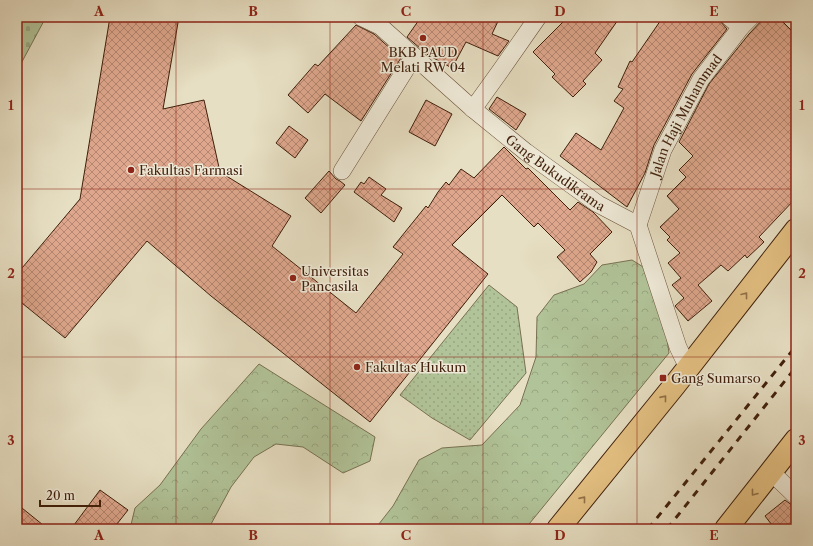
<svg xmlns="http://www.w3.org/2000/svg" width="813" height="546" font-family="'Libre Caslon Text',serif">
<defs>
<pattern id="forest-crowns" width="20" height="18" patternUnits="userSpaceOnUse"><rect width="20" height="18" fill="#b1c398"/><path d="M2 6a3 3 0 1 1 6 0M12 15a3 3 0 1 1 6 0" fill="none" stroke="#99a782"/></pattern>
<pattern id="cemetery-stones" width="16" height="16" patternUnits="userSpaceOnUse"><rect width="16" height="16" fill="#b1c398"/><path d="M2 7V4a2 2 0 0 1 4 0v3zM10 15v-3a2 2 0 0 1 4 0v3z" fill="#99a782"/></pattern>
<pattern id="garden-dots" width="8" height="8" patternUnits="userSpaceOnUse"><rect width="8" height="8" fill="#b1c398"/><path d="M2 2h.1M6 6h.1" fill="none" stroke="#99a782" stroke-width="1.8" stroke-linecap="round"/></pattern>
<pattern id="building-cross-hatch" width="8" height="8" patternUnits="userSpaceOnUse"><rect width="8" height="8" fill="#dea78d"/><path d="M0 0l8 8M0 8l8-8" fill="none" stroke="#b58771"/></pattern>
</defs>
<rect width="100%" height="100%" fill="#e7dfc3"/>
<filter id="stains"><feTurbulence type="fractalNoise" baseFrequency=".005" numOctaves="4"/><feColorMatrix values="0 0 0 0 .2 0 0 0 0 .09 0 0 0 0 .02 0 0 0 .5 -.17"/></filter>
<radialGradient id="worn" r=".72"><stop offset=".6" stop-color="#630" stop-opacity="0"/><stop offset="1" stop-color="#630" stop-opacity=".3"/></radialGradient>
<path fill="url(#forest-crowns)" stroke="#787152" d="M632,260L648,270L661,298L669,353L525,529H375L393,506L419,460L442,448L482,445L520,405L536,357L537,317L554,295L584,284L602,265Z
M259,364L375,437L370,461L343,473L303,447L276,444L254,457L231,487L210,526L212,529H130L135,508L160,485L201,429Z"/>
<path fill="url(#cemetery-stones)" stroke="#787152" d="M17,17H46L17,71Z"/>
<path fill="url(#garden-dots)" stroke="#787152" d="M489,285L517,307L526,373L470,440L432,418L400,395Z"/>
<path fill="url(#building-cross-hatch)" stroke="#401f0b" d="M110,17H179L163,109L204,100L220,172L291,216L272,246L356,313L403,254L393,247L426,206L428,208L438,192L446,182L449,185L461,169L474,178L504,147L526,169L528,168L570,210L578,202L593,212L612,232L590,254L597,262L591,272L580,282L557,257L565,250L538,223L534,227L502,195L452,245L488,274L370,422L211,296L147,241L65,338L17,299V274L80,199Z
M421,17H500L492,34L509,41L498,56L466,42L452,68L428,55L407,37Z
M568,17H620L595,53L602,60L583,81L586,84L573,97L552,77L555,74L533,52Z
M663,17H719L720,21L727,29L692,74L654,145L645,173L627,207L560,156L576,133L601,150L624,108L614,101L623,89L618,87L630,61L632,62Z
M765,17H778L796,35V198L759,237L764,242L747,258L745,255L728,271L721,265L698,285L712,301L688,321L675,306L684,298L672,285L681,278L668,263L680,253L667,240L670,237L660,227L679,209L667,196L686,177L679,170L693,156L679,142L709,84L749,34Z
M356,25L374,34L401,58L361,121L325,94L308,113L288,95L315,64L318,66Z
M497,97L526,114L516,130L489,109Z
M426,100L452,114L435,146L409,132Z
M289,126L308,140L295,158L276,143Z
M329,171L336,179L340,181L345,185L321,213L305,198Z
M369,177L386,189L381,195L402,208L394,222L354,192L361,182L364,184Z
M100,490L128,510L113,529H71Z
M785,500L793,506H796V529H775L765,516Z
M17,504L48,529H17Z"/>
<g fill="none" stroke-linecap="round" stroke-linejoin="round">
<defs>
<g id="minor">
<path id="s1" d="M361,17L380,26L473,109L526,152L598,204L638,225L678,347L688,368"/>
<path d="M729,17L741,27"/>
<path d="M473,109L501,70L538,17"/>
<path d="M342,171L414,56"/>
<path id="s2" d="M638,225L663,150L701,79L741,27L751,17"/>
<path d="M771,472L796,496"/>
</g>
<path id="primary" d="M558,529L674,386L796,230
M726,529L796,440"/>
</defs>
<use href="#minor" stroke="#6a4f39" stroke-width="18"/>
<use href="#primary" stroke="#401f0b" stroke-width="24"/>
<use href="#minor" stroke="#efead8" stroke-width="17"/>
<use href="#primary" stroke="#e4c082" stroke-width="22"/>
<path stroke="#401f0b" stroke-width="3" stroke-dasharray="7 7" stroke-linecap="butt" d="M648,529L796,346
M667,529L796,367"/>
</g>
<defs><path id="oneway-chevron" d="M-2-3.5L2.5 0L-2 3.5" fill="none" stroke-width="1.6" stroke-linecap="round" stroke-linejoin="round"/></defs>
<g stroke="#927046">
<use href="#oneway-chevron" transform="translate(745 295) rotate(-52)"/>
<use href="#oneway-chevron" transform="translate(664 398) rotate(-51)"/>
<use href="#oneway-chevron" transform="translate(754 493) rotate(128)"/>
<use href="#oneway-chevron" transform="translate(583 499) rotate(-51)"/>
</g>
<path fill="none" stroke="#8f2418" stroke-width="1" stroke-opacity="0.55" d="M176,17V529M330,17V529M483,17V529M637,17V529M17,189H796M17,357H796"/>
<g fill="#8f2418" stroke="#efead8" stroke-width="1.5">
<circle cx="423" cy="38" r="4"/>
<circle cx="131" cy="170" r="4"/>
<circle cx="293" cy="278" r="4"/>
<circle cx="357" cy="367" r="4"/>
<rect x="659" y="374" width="8" height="8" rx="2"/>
</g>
<g text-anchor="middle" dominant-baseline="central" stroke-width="3" stroke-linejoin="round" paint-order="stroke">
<g font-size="13" fill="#401f0b" stroke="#efead8" text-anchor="start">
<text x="423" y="52" text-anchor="middle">BKB PAUD<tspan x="423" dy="15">Melati RW 04</tspan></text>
<text x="139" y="170">Fakultas Farmasi</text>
<text x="301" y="271">Universitas<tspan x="301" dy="15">Pancasila</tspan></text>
<text x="365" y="367">Fakultas Hukum</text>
<text x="671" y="378">Gang Sumarso</text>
</g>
<g font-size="13" fill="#401f0b" stroke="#efead8">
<text stroke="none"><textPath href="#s2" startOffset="120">Jalan Haji Muhammad</textPath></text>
<text stroke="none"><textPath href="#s1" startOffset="250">Gang Bukudikrama</textPath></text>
</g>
</g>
<rect width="813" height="546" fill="none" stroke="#e7dfc3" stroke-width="44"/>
<path d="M40 500v6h60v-6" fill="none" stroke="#401f0b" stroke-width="2"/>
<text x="46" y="500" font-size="12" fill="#401f0b" stroke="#efead8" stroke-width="3" paint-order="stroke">20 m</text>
<rect x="22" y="22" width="769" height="502" fill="none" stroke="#8f2418" stroke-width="1.5"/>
<g font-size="13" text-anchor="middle" font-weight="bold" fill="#8f2418">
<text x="99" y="16">A</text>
<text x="253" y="16">B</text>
<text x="406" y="16">C</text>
<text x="560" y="16">D</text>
<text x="714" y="16">E</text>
<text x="11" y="110">1</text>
<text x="802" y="110">1</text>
<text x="11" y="278">2</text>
<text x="802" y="278">2</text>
<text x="11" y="445">3</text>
<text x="802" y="445">3</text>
<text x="99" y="540">A</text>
<text x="253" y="540">B</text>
<text x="406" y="540">C</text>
<text x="560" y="540">D</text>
<text x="714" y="540">E</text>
</g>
<rect width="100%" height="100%" filter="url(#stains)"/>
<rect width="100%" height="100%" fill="url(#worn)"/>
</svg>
